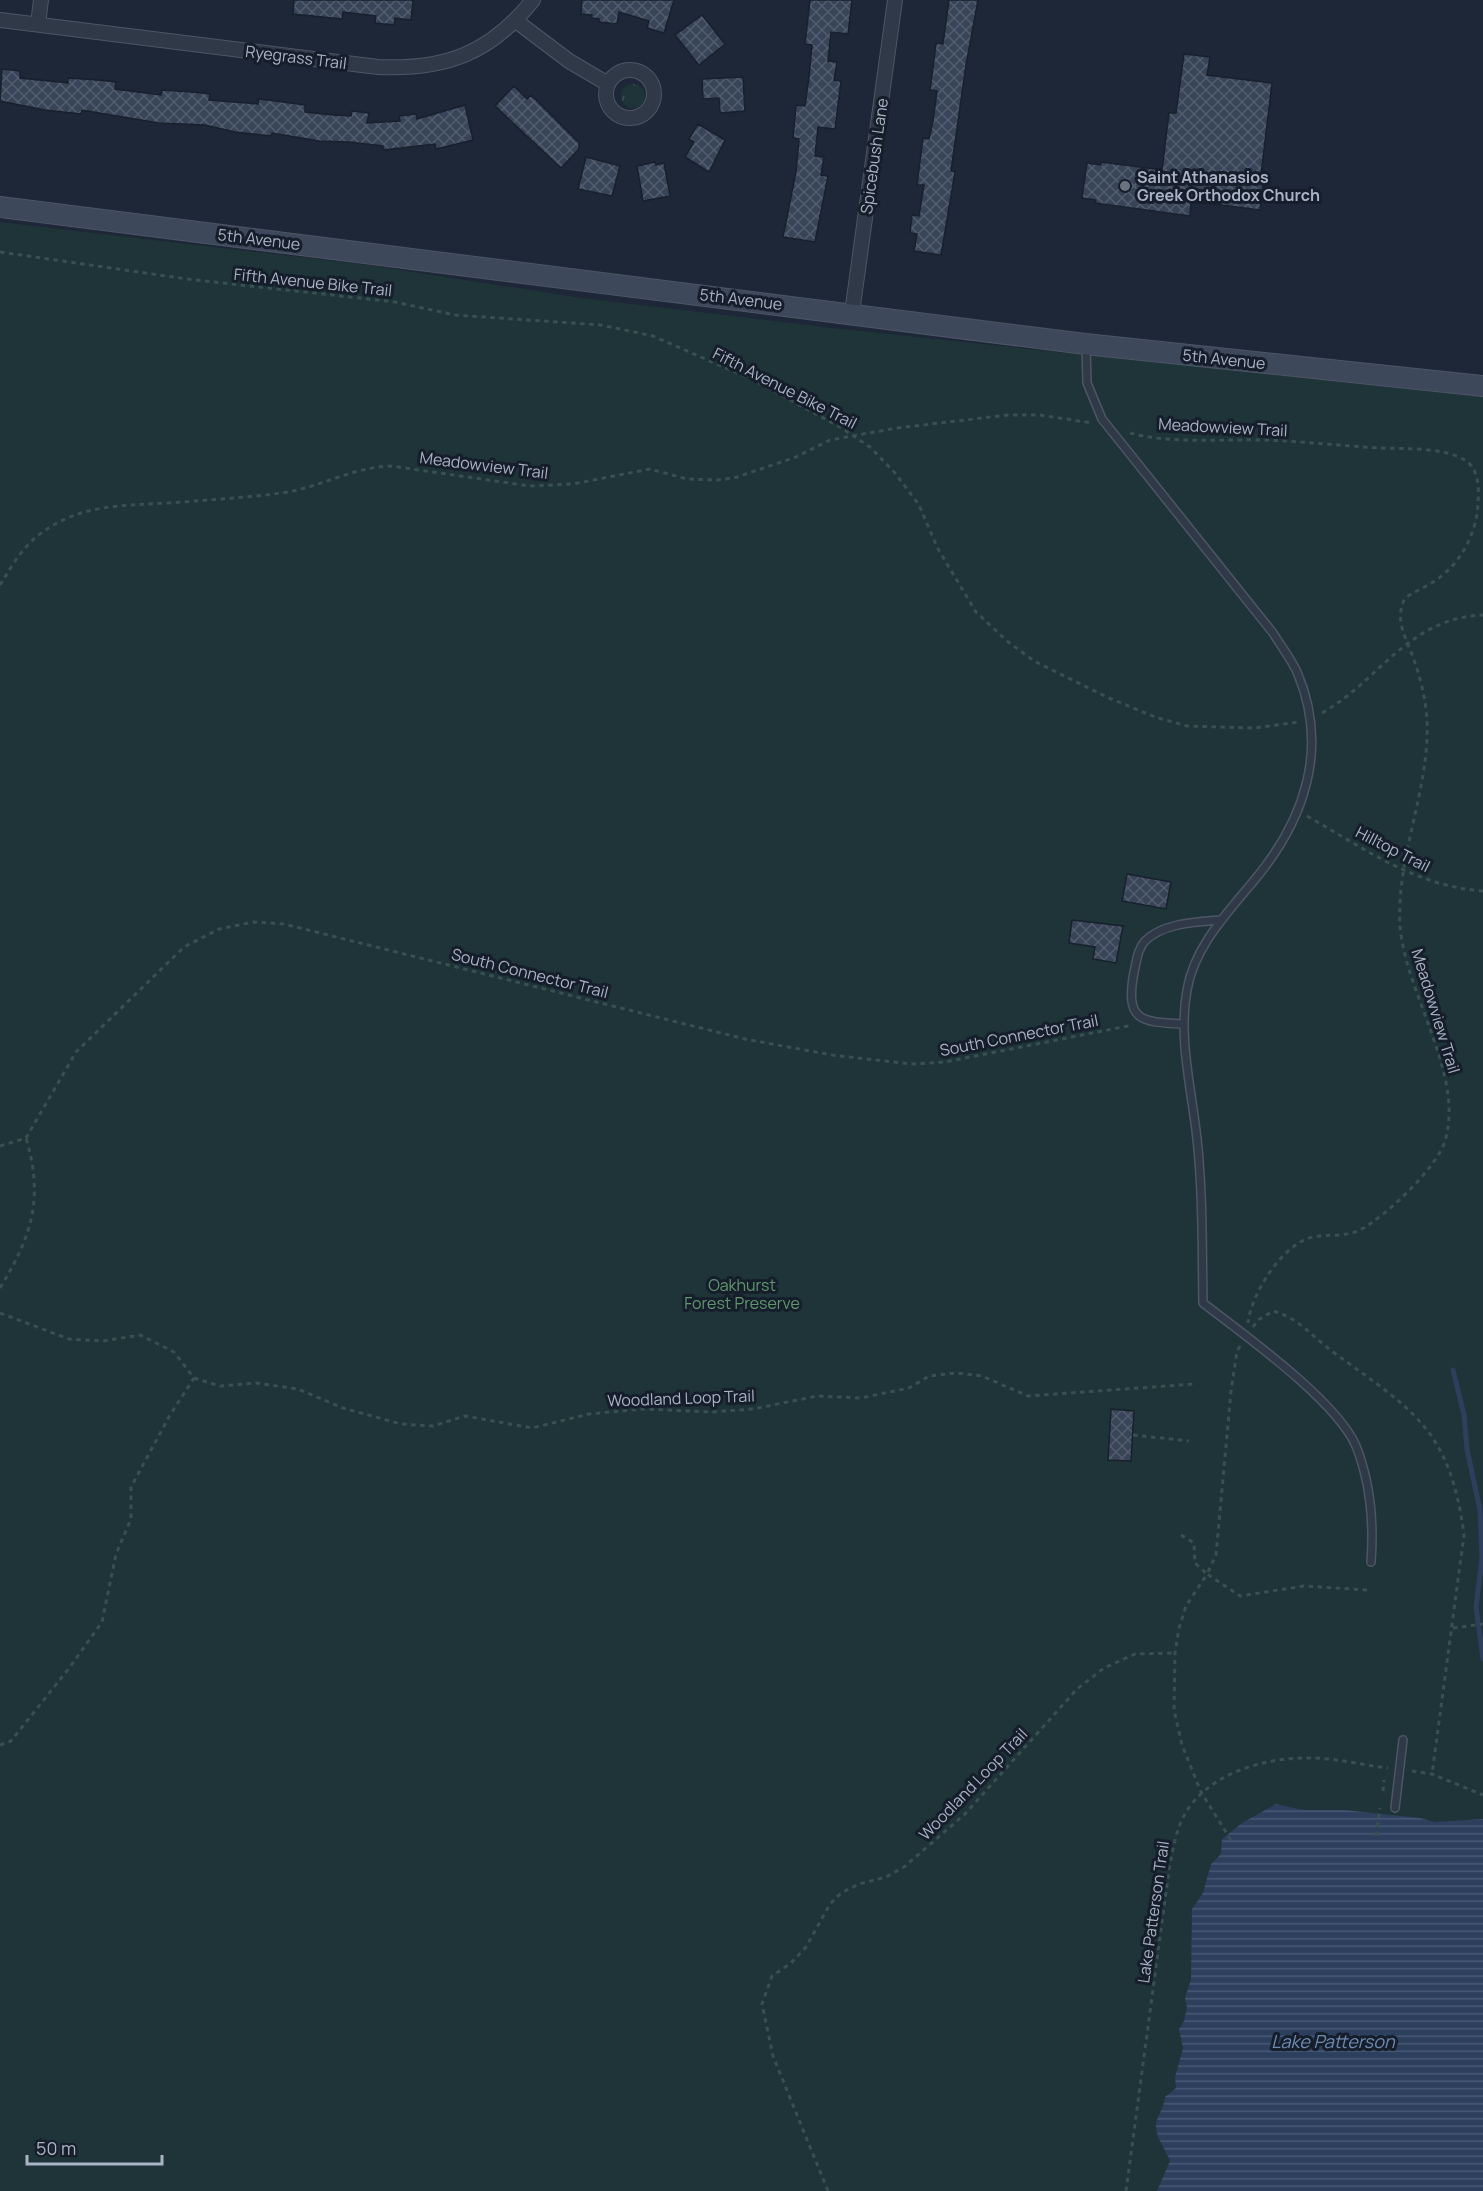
<svg xmlns="http://www.w3.org/2000/svg" width="1483" height="2191" font-family="Manrope,sans-serif">
<defs>
<pattern id="grass-tufts" width="24" height="20" patternUnits="userSpaceOnUse" patternTransform="scale(1.5)"><rect width="24" height="20" fill="#1e3438"/><path d="M3 7l-1-3M5 7V3M7 7l1-3M15 17l-1-3M17 17v-4M19 17l1-3" fill="none" stroke="#3c4f53"/></pattern>
<pattern id="water-rules" width="6" height="5" patternUnits="userSpaceOnUse" patternTransform="scale(1.5)"><rect width="6" height="5" fill="#2c405e"/><path d="M0 2.5h6" fill="none" stroke="#485974"/></pattern>
<pattern id="building-cross-hatch" width="8" height="8" patternUnits="userSpaceOnUse" patternTransform="scale(1.5)"><rect width="8" height="8" fill="#384558"/><path d="M0 0l8 8M0 8l8-8" fill="none" stroke="#525d6e"/></pattern>
</defs>
<rect width="100%" height="100%" fill="#1d2737"/>
<path fill="url(#grass-tufts)" d="M621 96a12 12 0 1 1 24 0a12 12 0 1 1-24 0Z"/>
<path fill="#1e3438" d="M0,222L368,265L582,298L832,328L1483,397V2191H0Z"/>
<path fill="url(#water-rules)" d="M1276,1804L1303,1810H1345L1420,1818L1435,1822L1483,1819V2191H1157L1170,2161C1166,2149 1152,2134 1157,2120C1160,2111 1164,2107 1165,2097L1176,2088L1175,2077L1183,2048L1179,2029L1184,2021L1187,2008L1185,1998L1191,1979L1192,1909L1203,1893L1211,1864L1221,1854L1222,1839L1242,1823Z"/>
<g fill="none" stroke-linecap="round" stroke-linejoin="round">
<path stroke="#2c405e" stroke-width="5" d="M1453,1370L1464,1415L1467,1449L1480,1510L1482,1558L1476,1607L1483,1659"/>
</g>
<path fill="url(#building-cross-hatch)" stroke="#18202d" stroke-width="1.5" d="M294,0H413L411,20L395,18L394,25L375,23L376,16L343,12L342,19L293,14Z
M582,0H674L664,33L647,28L649,21L619,12L617,24L599,22V19L592,18V15L581,14Z
M810,0H852L848,34L831,32L828,61L837,62L834,80L841,81L835,129L818,127L815,156L824,157L821,175L828,176L815,242L783,237L796,172L799,139L793,138L796,105L805,106L809,77L812,45L805,44Z
M949,0H978L966,65L951,171L955,172L941,255L914,251L917,234L910,233L912,215L919,216L924,185H917L923,138L929,139L933,121L937,91L930,90L934,60L936,43L943,44Z
M702,15L725,44L699,65L675,35Z
M1184,54L1210,57L1207,75L1272,83L1260,183L1263,184L1260,210L1191,201L1190,216L1095,203L1096,200L1082,198L1087,163L1101,165V162L1162,170L1169,113H1176Z
M2,69L20,71V78L68,83V78L98,80L116,82L115,89L161,95L162,90L192,92L210,94L209,100L258,104L259,99L276,101L305,105V112L333,115L351,116L352,111L369,113L367,123L400,121L399,116L416,114L417,119L465,105L473,140L436,149L435,144L383,150V146L349,142L319,141L272,133L271,136L235,132L205,125L159,123L82,110L81,114L45,110L0,101Z
M743,77L745,111L720,113L719,98L703,99L702,79Z
M514,86L527,99L531,95L579,143V149L561,168L495,106Z
M698,124L725,140L709,172L685,157L694,142L689,139Z
M586,157L620,166L612,196L578,189Z
M655,162L656,165L664,163L670,196L643,201L637,166Z
M1127,874L1171,882L1166,909L1122,901Z
M1072,920L1123,926L1116,963L1093,959L1095,947L1069,943Z
M1111,1409L1134,1411L1131,1461L1108,1460Z"/>
<g fill="none" stroke-linecap="round" stroke-linejoin="round">
<defs>
<path id="lane" d="M1086,346L1087,383L1102,419L1273,633C1281,646 1291,659 1297,672C1330,749 1304,822 1252,883C1226,914 1194,948 1187,990C1178,1039 1192,1091 1197,1139C1203,1194 1202,1249 1203,1303C1243,1334 1336,1400 1356,1446C1371,1484 1374,1522 1371,1562
M1183,1024C1140,1022 1125,1021 1134,972C1137,961 1137,950 1145,941C1163,923 1196,922 1220,920
M1395,1808L1403,1740"/>
<path id="street" d="M0,20L378,67C445,70 490,54 533,0
M516,21L569,61L608,84
M38,24L41,0
M606 94a24 24 0 1 1 48 0a24 24 0 1 1-48 0Z
M852,313L895,0"/>
<path id="secondary" d="M0,207L1085,344L1483,386"/>
</defs>
<use href="#lane" stroke="#4d5665" stroke-width="10"/>
<use href="#street" stroke="#4d5665" stroke-width="16"/>
<use href="#secondary" stroke="#4d5665" stroke-width="22"/>
<path stroke="#395052" stroke-width="3" stroke-dasharray="4.5 4.5" stroke-linecap="butt" d="M0,252L187,279L395,302L455,315L601,325L653,336L753,380L840,427L870,447L895,473L919,505L938,549L976,612L1007,641L1034,661L1109,698L1155,717L1187,726L1254,728L1299,722
M1130,433C1171,444 1219,439 1262,440C1302,441 1341,446 1381,448C1404,449 1447,447 1466,461C1479,470 1479,488 1478,503C1477,533 1461,563 1436,580C1426,587 1415,591 1405,598C1393,621 1408,641 1415,663C1421,680 1426,702 1427,720C1430,790 1396,856 1400,926C1405,993 1465,1075 1445,1141C1437,1168 1383,1219 1358,1231C1344,1237 1328,1234 1313,1237C1283,1243 1251,1294 1248,1323
M0,585C10,569 20,551 35,538C76,504 118,506 168,503C206,500 244,498 281,493C320,488 352,467 391,466L530,486L573,484L650,469L687,479L717,480L734,478L796,457L830,440L897,428L1008,415H1040L1092,423
M1322,713C1379,681 1408,618 1483,615
M1307,816C1365,849 1415,886 1483,891
M0,1146L26,1138L76,1052L184,947L219,929L254,922L284,924L745,1039L832,1055L911,1064L945,1062L1133,1025
M0,1288C32,1236 44,1198 26,1138
M0,1313L69,1339L103,1341L140,1335L174,1352L194,1378L220,1386L256,1383L298,1389L343,1408L401,1424L433,1426L465,1416L532,1428L589,1414L643,1409L712,1412L753,1409L817,1396L861,1398L909,1388L929,1376L957,1373L982,1376L1028,1396L1194,1384
M1253,1327L1258,1320L1273,1311C1297,1317 1313,1337 1333,1352C1414,1411 1450,1429 1464,1535L1432,1774
M1133,1435L1189,1441
M1181,1535L1194,1543L1195,1563L1207,1574L1216,1555L1231,1391L1237,1351L1241,1345
M1453,1628L1483,1624
M0,1745L11,1741L70,1667L102,1622L116,1554L131,1519V1487L170,1415L194,1378
M1412,1771L1432,1774L1483,1795
M1383,1791L1384,1780
M1376,1836L1380,1808
M1231,1840L1201,1792L1182,1745L1174,1710L1175,1653L1179,1628L1186,1606L1207,1574L1240,1596L1304,1586L1367,1590
M828,2191L773,2056L762,2004L772,1976L791,1963L806,1947L830,1904L841,1893L859,1884L886,1877L904,1867L965,1814L1077,1689L1104,1668L1135,1654L1175,1653
M1126,2191L1169,1870C1173,1849 1176,1827 1188,1809C1213,1772 1267,1757 1310,1758C1336,1758 1362,1765 1388,1768"/>
<use href="#lane" stroke="#303947" stroke-width="7"/>
<use href="#street" stroke="#303947" stroke-width="14"/>
<use href="#secondary" stroke="#3e485b" stroke-width="20"/>
</g>
<circle fill="#6b7280" stroke="#161e2b" stroke-width="2" cx="1125" cy="186" r="6"/>
<g text-anchor="middle" dominant-baseline="central" stroke-width="6" stroke-linejoin="round" paint-order="stroke">
<g font-size="16" fill="#a9b3c5" stroke="#161e2b">
<text transform="translate(296 57) rotate(7)">Ryegrass Trail</text>
<text transform="translate(874 156) rotate(-82)">Spicebush Lane</text>
<text transform="translate(259 239) rotate(7)">5th Avenue</text>
<text transform="translate(313 282) rotate(6)">Fifth Avenue Bike Trail</text>
<text transform="translate(741 299) rotate(7)">5th Avenue</text>
<text transform="translate(1224 359) rotate(6)">5th Avenue</text>
<text transform="translate(785 388) rotate(27)">Fifth Avenue Bike Trail</text>
<text transform="translate(1223 427) rotate(3)">Meadowview Trail</text>
<text transform="translate(484 465) rotate(7)">Meadowview Trail</text>
<text transform="translate(1393 849) rotate(27)">Hilltop Trail</text>
<text transform="translate(530 973) rotate(14)">South Connector Trail</text>
<text transform="translate(1436 1011) rotate(73)">Meadowview Trail</text>
<text transform="translate(1019 1035) rotate(-11)">South Connector Trail</text>
<text transform="translate(681 1398) rotate(-2)">Woodland Loop Trail</text>
<text transform="translate(973 1784) rotate(-46)">Woodland Loop Trail</text>
<text transform="translate(1153 1912) rotate(-82)">Lake Patterson Trail</text>
</g>
<g font-size="16" font-weight="bold" fill="#a9b3c5" stroke="#161e2b" text-anchor="start">
<text x="1137" y="177">Saint Athanasios<tspan x="1137" dy="18">Greek Orthodox Church</tspan></text>
</g>
<g font-size="16" fill="#60976d" stroke="#161e2b">
<text x="742" y="1285">Oakhurst<tspan x="742" dy="18">Forest Preserve</tspan></text>
</g>
<g font-size="18" font-style="italic" fill="#6e8ab1" stroke="#161e2b">
<text x="1333" y="2041">Lake Patterson</text>
</g>
</g>
<path d="M27 2155v9h135v-9" fill="none" stroke="#a9b3c5" stroke-width="3"/>
<text x="36" y="2155" font-size="18" fill="#a9b3c5" stroke="#161e2b" stroke-width="4.5" paint-order="stroke">50 m</text>
</svg>
